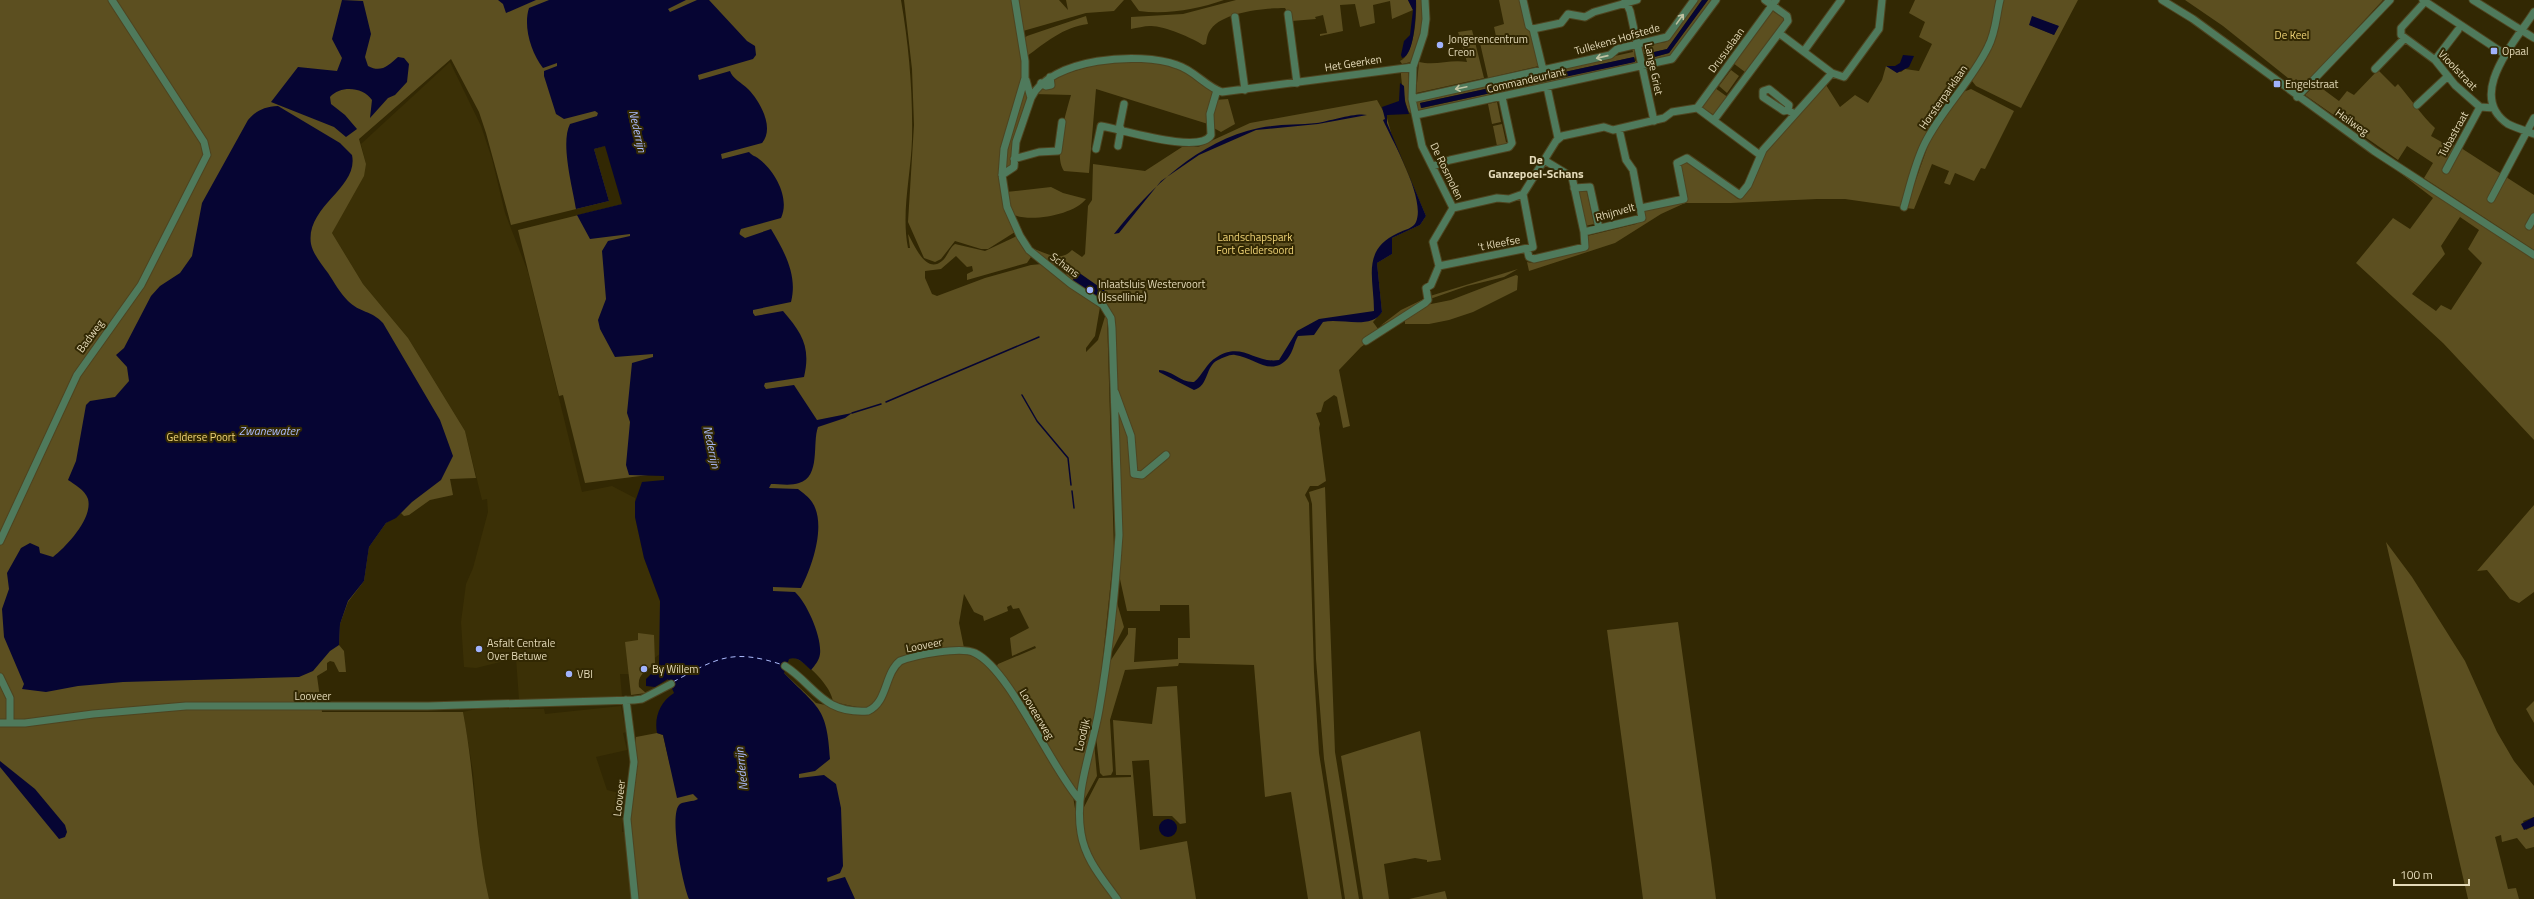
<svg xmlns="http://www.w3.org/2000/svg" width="2534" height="899" font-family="'Titillium Web',sans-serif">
<rect width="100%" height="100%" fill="#322803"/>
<path fill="#3b3006" d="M450,62L481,126L492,159L505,213L528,272L582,492L612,486L635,498V517L644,558L660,601V654L633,674H620L622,696L519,700L516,658L476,668L464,667L461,622L466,584L473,568L488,512L487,499L482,500L465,431L408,338L363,284L332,233L366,164L361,144Z
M621,706L626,732L623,733L627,750L596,757L607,790L624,794L620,817L623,818L622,832H626L632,878L631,899H489L481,863L473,772L463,712L480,708L544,709L545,714Z"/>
<path fill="#5c4f20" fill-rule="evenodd" d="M0,0H552L598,113L607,145L594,149L609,201L511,225L486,133L479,112L451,59L359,139L366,164L364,176L332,233L363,284L408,338L465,431L476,478L450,479L453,495L430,500L409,515L404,516L401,513L386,523L369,547L364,581L348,602L340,624L339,645L344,651L346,672H339L334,662L330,661L327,663V670L317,676L322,712H463C475,774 475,838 489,899H0Z
M664,0H901C909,46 913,93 912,139C911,175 901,212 908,248H910L908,234C914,244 926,275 942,261C948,256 949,248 955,244L985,251L1017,236L1031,257L1027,263L967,280V274L973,271L972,266L967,267L956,256L941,269L925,271V278L932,294L937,296L985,278L1031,265L1042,264L1100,307L1095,336L1086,348V352L1098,340L1106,313L1107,315L1114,551L1099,694L1079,787L1077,789L1074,788L996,668L998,664L1036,648L1035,646L1012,656L1010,638L1029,628L1019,608L1013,609L1011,605L1007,607L1008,611L984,621L983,616L974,612L964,594L959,623L964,648L903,656L874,705L866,709L833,702C832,687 807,662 793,657L772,591L763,387L740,234L697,79Z
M904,0H1014L1024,67L1019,93L1004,136L1000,162L1015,232L988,249H981L955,241L941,259L935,262L924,258L908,222L914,125L912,69Z
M1017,0H1059L1068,10L1066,0H1124L1114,11L1086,13L1023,31Z
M1131,0H1224C1198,9 1167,15 1139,11Z
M1236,0H1408L1413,10L1392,19L1390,1L1373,5L1375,23L1360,27L1355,4L1340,5L1343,31L1320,36V34L1327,33L1323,15L1315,17L1316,19L1292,21L1285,8C1265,8 1223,12 1211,29C1207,34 1207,39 1206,44L1203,45C1193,38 1162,25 1150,26C1144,26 1137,28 1131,29V17L1183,14Z
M1416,0H1422C1425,22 1419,42 1411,62L1402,64L1400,61C1414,55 1417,18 1416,0Z
M1499,0H1520L1531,31L1539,66L1488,78L1480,43L1497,41L1494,27L1504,24Z
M1697,0H1702L1667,49L1644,54L1642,47L1644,45L1666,42Z
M1708,0H1714L1672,57L1647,63V59L1669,53Z
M1915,0H1998L1986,45L1974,68L1938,115L1901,207L1845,199H1817L1731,203H1685L1661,214L1615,243L1529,271L1527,262L1532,263L1588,248L1587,236L1636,224L1644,210L1686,201L1679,162L1688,161L1738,199L1741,198L1763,153L1807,102L1826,85L1840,107L1855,95L1868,103L1882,80L1886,66L1901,72L1905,69L1919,71L1932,44L1919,37L1925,22L1909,13Z
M2001,0H2078L2021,108L1976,86L1972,81L1986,53ZM2032,17L2058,26L2054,35L2030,25Z
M2185,0H2383L2304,86L2296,79L2293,82L2223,26Z
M1771,10L1783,18L1784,22L1745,72L1733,63Z
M1086,16L1088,24C1063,27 1045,43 1026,57L1022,40L1027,36Z
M1472,30L1484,78L1416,93L1419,62C1436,66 1450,59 1467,62L1458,32Z
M1634,48L1635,59L1634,57L1420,103L1422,108L1636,61L1637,65L1418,111L1416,100L1419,99L1633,52L1632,49Z
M1109,61H1152L1178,66L1213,90L1208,124L1096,89L1089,173L1064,171C1053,156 1066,112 1071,95L1034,94L1038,88L1054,82V77Z
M1401,69L1408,70L1412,112L1410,113C1405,108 1400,75 1401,69Z
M1731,70L1739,76L1727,93L1719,86Z
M2378,70L2395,87L2398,84C2411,99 2421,115 2435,128L2431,136L2445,144L2458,146L2534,195V250L2424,178L2433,163L2407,146L2398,160L2305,95L2316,84L2339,101L2347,91L2354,95Z
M1025,87L1029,97L1011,166L1004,169V157Z
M1715,88L1729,98L1714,115L1701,107Z
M1971,89L2014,111L1985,169L1981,168L1974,181L1955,173L1950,185L1944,183L1949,171L1932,164L1914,209L1906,208L1932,134L1963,92Z
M1228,99L1235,124L1221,132L1212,127L1215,100Z
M1377,100L1387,118L1392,136L1426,216L1420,225L1392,238V254L1377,263L1382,312L1373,322L1381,333L1361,347L1339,370L1350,426L1343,428L1337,397L1334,395L1324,402L1321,412L1316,413L1320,424L1319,428L1326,481L1318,486H1310L1305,495L1309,503L1314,672L1319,753L1342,899H1308L1291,792L1265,797L1254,665L1179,663L1178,666L1125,670L1110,720L1113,771L1111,775L1103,776L1100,773L1096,736L1107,666L1128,634V628H1136L1134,662L1178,659V638H1190L1189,605H1160V611H1127L1118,570L1112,316L1068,278L1063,267L1048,265L1032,248C1046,253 1060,263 1072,250L1082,257L1085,254L1088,206L1092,200L1093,164L1145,171L1182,147H1198L1250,123Z
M1497,102L1501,122L1492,124L1488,104Z
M1502,124L1506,142L1508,143L1497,146L1493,126Z
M2395,169L2534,259V440L2443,343L2356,263L2393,218L2410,229L2433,198ZM2460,217L2479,230L2468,249L2482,263L2451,310L2441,305L2436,311L2412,294L2445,254L2441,246Z
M1051,187L1063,193L1086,199C1074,215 1029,223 1012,214L1006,192Z
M1586,188L1594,224L1585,226L1577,190Z
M623,204L631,235L654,358L664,473L585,483L563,395L559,396L518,230Z
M1518,269L1504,277L1467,286L1430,299L1380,326L1401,310L1430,296Z
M1516,275L1518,276L1517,290L1473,312L1449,320L1429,324H1405V317L1426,305L1451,300Z
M1325,487L1335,752L1359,899H1345L1324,759L1316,659L1312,504L1309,492Z
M2534,505V592L2519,603L2510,599L2487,570L2477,571Z
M2386,542L2412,577L2465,661L2497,732L2514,761L2534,786V817L2523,821L2526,830L2534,826V847L2526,849L2517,838L2502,842L2501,835L2495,837L2508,889L2516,888L2519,899H2468Z
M1115,596L1124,627L1108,659Z
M1678,622L1711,860L1716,899H1643L1639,868L1607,630Z
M638,633L654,635L655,663C647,672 637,673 639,687L646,693L631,695L625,642L638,640Z
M965,652L981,660L1006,688L1073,796L1079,833L1114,899H833L799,778L784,673L816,703L867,714L904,661Z
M1177,686L1186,823L1180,824L1172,816H1153L1149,760L1132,761L1140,850L1187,841L1196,899H1119L1092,861L1086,844L1082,811L1099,778L1131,777V775H1116L1113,720L1152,724L1157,687Z
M2534,701V723L2526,709Z
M1420,731L1441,860L1427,862V860L1415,858L1384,864L1389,899H1363L1341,756Z
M657,733L663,735L670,765L690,762L723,899H637L629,827L636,737Z
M1094,742L1097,776L1081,806Z
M1445,891L1447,899H1409Z"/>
<path fill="#060533" d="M342,0L363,1L371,34L365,57L368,66C381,73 388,66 398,57L404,58L409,64L407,82L395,95L388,98L370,118L372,100C363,87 341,85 330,97L331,104L345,115L357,129L346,137L334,127L271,102L298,67L337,71L342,58L332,39Z
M498,0H536L506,13L503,4Z
M549,0H686L668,9L670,12L697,0H709L747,41L755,46L756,55L753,59L698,75L699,80L730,71C732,78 742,83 748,89C760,101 775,128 762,143L721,154L722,159L749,152C752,156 756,156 759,159C776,172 790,199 781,218L741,229L739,234L745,238L771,229C784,251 798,275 791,302L753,310V313L755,316L783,311C802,333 811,347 804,377L765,383L764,386L766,389L794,385L817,420L852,413L845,418L818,427C812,443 821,477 799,483C791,486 779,484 771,484L769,488L798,489C803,493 809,497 812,502C827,524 812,567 801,588L773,587V591L795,592C807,603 822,637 820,654C819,661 815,665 811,670C804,664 798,656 789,659L784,673C819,709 827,707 830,759L815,771L799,774V778L824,775L836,784L841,808L843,866L840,873L827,878V882L845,877L855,899H689C683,886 668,813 680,804C685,801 693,802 698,799L693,794L677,798L663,735L657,733C654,717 660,702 674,693L668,679L655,687L646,686V679L659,666L660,601L644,558L635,517V502L642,482L664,480V476L629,475L626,465L630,422L627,413L632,363L653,357V354L615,357L600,329L598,320L606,299L602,251L608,241L630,236V234L590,239L577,215L622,204L605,146L594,149L609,201L576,209C573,189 560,143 570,124L597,116L598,113L595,111L564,119L556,114L544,76V71L557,66V63L543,68C531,53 523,26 529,8Z
M1408,0H1416C1416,11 1415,56 1402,58L1401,55L1404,41L1410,35L1413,10Z
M1702,0H1708L1669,53L1647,59L1646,54L1667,49Z
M2032,16L2059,26L2054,35L2029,25Z
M1903,55L1914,56L1909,67L1897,73L1886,66H1895L1900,63Z
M1634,57L1635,62L1421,108L1420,103Z
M1400,83L1404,86L1405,102L1409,114L1387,115V123L1426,216L1420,225L1392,238V254L1377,263L1382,312C1371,330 1342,318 1323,322L1314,335L1298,336C1294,343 1293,352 1288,358C1271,378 1254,357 1235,355C1230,354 1223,358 1218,360C1205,366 1209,386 1194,390L1159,372V370C1172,370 1181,383 1194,382C1203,375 1206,363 1217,357C1242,341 1255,364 1279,360L1297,331L1319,319L1374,311C1374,278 1361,250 1398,233C1404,230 1414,228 1416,222C1426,199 1393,142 1383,120L1385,119L1382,107L1399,101Z
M278,106L340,143L352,155C359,188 305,206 311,244C313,254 322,265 328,273C334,282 340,293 348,301C360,313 371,310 383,323L440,420L453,456L441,480L412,502L396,518L386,523L369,547L364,581L348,601L340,624L339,645L330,651L313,671L299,677L123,682L78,686L46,692L22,689L24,684L4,637L2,609L9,589L7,573L21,548L30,543L39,547L40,553L53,557C67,546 93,518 88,499C85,490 74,484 68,480L76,461L86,405L90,401L115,397L129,381L127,367L116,355L124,348L151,296L160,286L180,273L192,256L202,203L248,120C257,110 264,107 278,106Z
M1367,115L1318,124L1256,130L1199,155L1161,181L1119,233L1114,234C1151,187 1198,141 1259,128C1278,124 1297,125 1317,123C1329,121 1357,112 1367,115Z
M1078,272L1108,293L1101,301L1072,281Z
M0,761L35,789L65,825L67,832L65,837L59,839L0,767Z
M2534,817V826L2524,830L2521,824Z
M1159 828a9 9 0 1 1 18 0a9 9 0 1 1-18 0Z"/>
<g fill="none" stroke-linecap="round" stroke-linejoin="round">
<path stroke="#060533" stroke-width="1.5" d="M1022,395L1037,421L1068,458L1071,485
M886,402L1039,337
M852,413L881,404
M1072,491L1074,508"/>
<path stroke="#acbcfd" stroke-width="1" stroke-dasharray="5 4" stroke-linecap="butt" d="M673,682C717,658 732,648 783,665"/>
<defs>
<path id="minor" d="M1015,0L1025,61V78L1004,149L1002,175L1007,207L1020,236L1029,250L1071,284L1103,305L1111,318L1112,328L1119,535C1115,594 1109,653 1099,710C1092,751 1074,791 1081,833C1085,859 1102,878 1117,899
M1425,0L1426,19L1424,34L1413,67L1412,99L1422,146L1453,208L1497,198L1509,199L1523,194L1556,141L1562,136L1604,127L1613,130L1664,118L1672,112L1697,108L1760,155
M1523,0L1529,26L1533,29L1543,70
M1625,0L1630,11L1654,121
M1765,0L1787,16L1788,21L1779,33L1832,73L1844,77L1879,29L1882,0
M2162,0L2193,19L2374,151L2534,255
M2423,0L2506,55
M2473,0L2534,38
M2422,5L2401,28V35L2435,60L2455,85L2480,107L2494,108
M2534,12C2516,41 2465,95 2508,124C2516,128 2526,131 2534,134
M1288,14L1297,83
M1235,17L1245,90
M1533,29L1561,23L1568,14L1585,17L1594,12L1637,0
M1804,51L1841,0
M2435,60L2458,30
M2375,69L2405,38
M1041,83L1046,86L1051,85L1050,77
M1547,87L1558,138
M2297,97L2390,0
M1031,98C1050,58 1140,51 1177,65C1194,70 1206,87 1222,92L1413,67
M1412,99L1610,55L1617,49L1667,37L1694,0
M2417,105L2448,76
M1697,108L1776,0
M1788,110L1789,105L1769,89L1763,91V97L1784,111L1788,110L1794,114
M1416,115L1672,59L1716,0
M1714,120L1779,33
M1119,129L1124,104
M1118,146L1121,129
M1096,149L1101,126C1121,129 1200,155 1211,135L1210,114L1217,90
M1014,159L1039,152L1058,151L1062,122
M1544,160L1572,177L1584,232
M1433,166L1450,160L1509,147L1512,143L1502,97
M2446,170L2480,107
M1002,175L1014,167L1016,142L1031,98L1026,80
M1574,188L1590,187L1599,228
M2491,199L2534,118
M1904,207C1910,186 1915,163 1925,143C1942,109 1971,82 1988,47C1996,32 1996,16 2000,0
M1453,208L1433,242L1439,266L1533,247L1523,194
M1641,208L1684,199L1677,163L1687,158L1740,195L1748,185L1763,150L1832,73
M2529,226L2534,217
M1527,249L1529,257L1534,259L1585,247L1584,232L1642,218L1633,170L1626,160L1619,129
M1366,341L1425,303L1428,300L1426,288L1431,285L1439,266
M1115,392L1131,436L1134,474L1142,475L1166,455
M0,541L77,375L141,285L207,155L204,142L112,0
M785,666C815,685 822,714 868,711C888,702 884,674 900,661C915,655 961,646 975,653C1010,670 1050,766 1079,799
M0,677L10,698V723
M626,700L634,762L627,819L635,899
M0,723H25L93,714L186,706H428L634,700L642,699L671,684"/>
</defs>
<use href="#minor" stroke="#4e4420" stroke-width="9"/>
<use href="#minor" stroke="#4f7a5c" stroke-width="7"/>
</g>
<defs><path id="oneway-shaft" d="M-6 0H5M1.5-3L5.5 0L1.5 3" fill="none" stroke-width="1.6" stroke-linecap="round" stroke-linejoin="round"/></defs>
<g stroke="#bfc2a2">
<use href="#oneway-shaft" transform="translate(1680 19) rotate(-54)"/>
<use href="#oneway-shaft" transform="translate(1602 57) rotate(167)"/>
<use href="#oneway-shaft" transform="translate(1461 88) rotate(168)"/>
</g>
<g fill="#a1b3fd" stroke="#322803" stroke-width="1.5">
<circle cx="1440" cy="45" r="4"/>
<rect x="2490" y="47" width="8" height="8" rx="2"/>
<rect x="2273" y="80" width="8" height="8" rx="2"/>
<circle cx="1090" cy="290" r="4"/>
<circle cx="479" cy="649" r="4"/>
<circle cx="644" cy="669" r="4"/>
<circle cx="569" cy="674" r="4"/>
</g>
<g text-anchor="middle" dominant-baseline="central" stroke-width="4" stroke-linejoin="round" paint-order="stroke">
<g font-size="11" fill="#efd376" stroke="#322803">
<text x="2292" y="35">De Keel</text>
<text x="1255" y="237">Landschapspark<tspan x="1255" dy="13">Fort Geldersoord</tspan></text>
<text x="201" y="437">Gelderse Poort</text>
</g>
<g font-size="11" fill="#e4dab9" stroke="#322803" text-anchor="start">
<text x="1448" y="39">Jongerencentrum<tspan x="1448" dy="13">Creon</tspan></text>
<text x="2502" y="51">Opaal</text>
<text x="2285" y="84">Engelstraat</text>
<text x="1098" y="284">Inlaatsluis Westervoort<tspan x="1098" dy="13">(IJssellinie)</tspan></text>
<text x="487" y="643">Asfalt Centrale<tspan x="487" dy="13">Over Betuwe</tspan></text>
<text x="652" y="669">By Willem</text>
<text x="577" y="674">VBI</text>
</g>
<g font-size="11" fill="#e4dab9" stroke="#322803">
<text transform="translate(1617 39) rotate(-16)">Tullekens Hofstede</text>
<text transform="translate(1726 50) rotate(-54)">Drususlaan</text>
<text transform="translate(1353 63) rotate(-9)">Het Geerken</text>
<text transform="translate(1654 69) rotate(78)">Lange Griet</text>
<text transform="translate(2458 70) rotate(46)">Vioolstraat</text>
<text transform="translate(1526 80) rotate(-13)">Commandeurlant</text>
<text transform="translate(1943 97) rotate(-55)">Horsterparklaan</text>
<text transform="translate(2352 122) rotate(35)">Heilweg</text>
<text transform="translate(2453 134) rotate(-61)">Tubastraat</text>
<text transform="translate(1447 171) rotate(64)">De Rosmolen</text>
<text transform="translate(1615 212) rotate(-16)">Rhijnvelt</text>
<text transform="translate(1499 243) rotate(-11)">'t Kleefse</text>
<text transform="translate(1065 265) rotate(37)">Schans</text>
<text transform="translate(90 336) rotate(-54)">Badweg</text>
<text transform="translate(924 645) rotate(-11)">Looveer</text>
<text x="313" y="696">Looveer</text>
<text transform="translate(1037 714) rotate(59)">Looveerweg</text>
<text transform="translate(1082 735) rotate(-77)">Loodijk</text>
<text transform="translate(619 798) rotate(-83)">Looveer</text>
</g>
<g font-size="12" font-style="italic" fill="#acbcfd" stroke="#322803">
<text transform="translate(638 131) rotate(77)">Nederrijn</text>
<text x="269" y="430">Zwanewater</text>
<text transform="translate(712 447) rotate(78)">Nederrijn</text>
<text transform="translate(741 769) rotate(-96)">Nederrijn</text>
</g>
<g font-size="12" font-weight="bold" fill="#e4dab9" stroke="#322803">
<text x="1536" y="159">De<tspan x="1536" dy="14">Ganzepoel-Schans</tspan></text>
</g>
</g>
<path d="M2394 879v6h75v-6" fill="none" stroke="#e4dab9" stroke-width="2"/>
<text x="2400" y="879" font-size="12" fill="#e4dab9" stroke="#322803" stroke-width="3" paint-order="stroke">100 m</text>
</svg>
